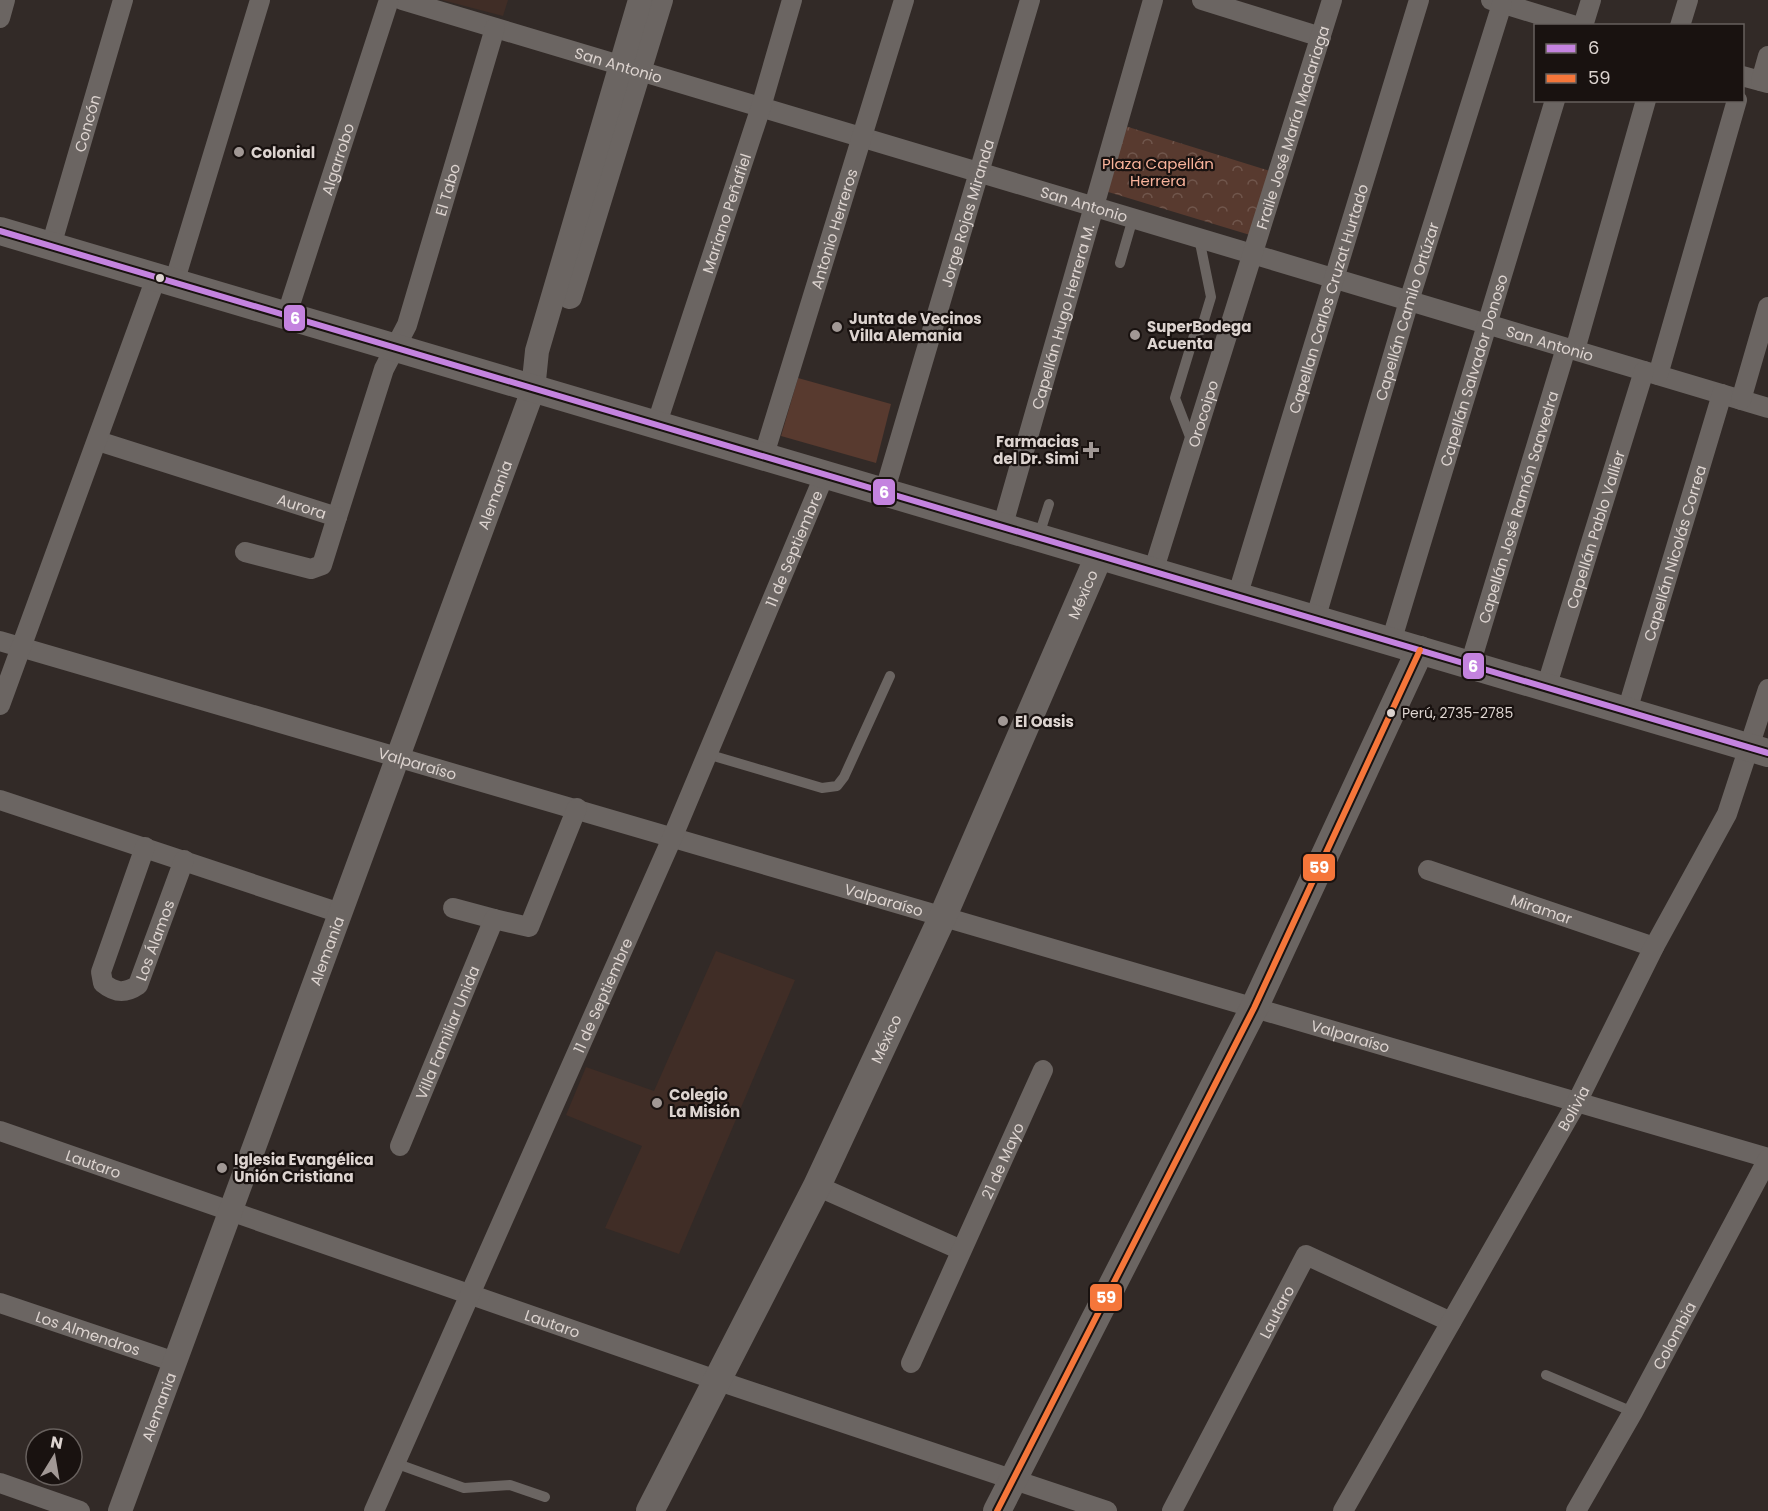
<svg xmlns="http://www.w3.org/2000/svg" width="1768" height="1511" font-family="Poppins,sans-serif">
<defs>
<pattern id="forest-crowns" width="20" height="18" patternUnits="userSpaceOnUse" patternTransform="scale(1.5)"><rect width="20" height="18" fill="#583a2f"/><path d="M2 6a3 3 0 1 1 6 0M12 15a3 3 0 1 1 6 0" fill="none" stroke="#70564c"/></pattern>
</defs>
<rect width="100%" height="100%" fill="#322a27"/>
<path fill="#402d26" d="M442,0H508L503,16Z
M716,951L795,980L679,1254L605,1228L642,1146L566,1115L586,1067L654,1091Z"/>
<path fill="url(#forest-crowns)" d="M1125,126L1270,171L1250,235L1105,191Z"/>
<path fill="#583a2f" d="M798,378L891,404L876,463L781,436Z"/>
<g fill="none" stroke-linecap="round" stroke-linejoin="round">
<path stroke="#6b6562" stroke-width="10" d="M1120,263L1133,218
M1192,442L1175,398L1196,329L1201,330L1211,297L1199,238
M1039,535L1049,504
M707,754L822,788L837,786L844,777L890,676
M1546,1375L1633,1412
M395,1463L464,1488L510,1485L545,1497"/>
<g stroke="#6b6562" stroke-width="20">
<path id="s1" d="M402,0L1768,408"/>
<path d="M1202,0L1321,37"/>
<path d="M1491,0L1576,26"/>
<path d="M0,18L5,0"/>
<path d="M1583,26L1591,0"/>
<path d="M1680,26L1688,0"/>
<path d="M1742,76L1768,83"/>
<path d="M1761,81L1768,56"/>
<path id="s2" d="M51,246L123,0"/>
<path d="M174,283L260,0"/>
<path id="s3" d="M286,317L389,0"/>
<path d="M1575,350L1646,100"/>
<path d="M1658,375L1737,100"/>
<path d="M1741,400L1768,307"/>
<path id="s4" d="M656,426L761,107L792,0"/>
<path id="s5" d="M98,441L337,517L384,369L407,325L495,28"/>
<path id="s6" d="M763,458L904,0"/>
<path id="s7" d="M884,493L1030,0"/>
<path id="s8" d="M1002,528L1153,0"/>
<path d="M245,552L311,569L322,565L337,517"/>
<path id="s9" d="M1153,572L1332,0"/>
<path id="s10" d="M1237,597L1419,0"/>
<path id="s11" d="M1315,620L1409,301L1502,4"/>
<path id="s12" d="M0,641L1768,1158"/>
<path id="s13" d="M1391,642L1555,100"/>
<path id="s14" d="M1470,665L1566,348"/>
<path id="s15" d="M1546,688L1644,371"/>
<path d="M0,705L156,278"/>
<path id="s16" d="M1627,711L1722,394"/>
<path d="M0,800L340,913"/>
<path id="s17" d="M145,847L101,972L103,983C115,993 125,994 138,985L184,860"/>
<path id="s18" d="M1428,870L1654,947"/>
<path d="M453,908L494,919"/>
<path id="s19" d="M0,1131L716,1380L1107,1511"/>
<path id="s20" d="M400,1146L494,919L529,927L577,808"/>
<path d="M817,1186L961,1250"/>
<path id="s21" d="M0,1303L175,1362"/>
<path id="s22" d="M911,1363L1043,1070"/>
<path d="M0,1483L80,1511"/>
<path id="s23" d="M374,1511L673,836L824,476"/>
<path id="s24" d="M1172,1511L1306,1255L1451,1322"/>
<path id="s25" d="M1343,1511L1577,1102L1654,947L1727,814L1768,689"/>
<path id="s26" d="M1576,1511L1633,1412L1768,1159"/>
</g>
<g stroke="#6b6562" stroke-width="24">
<path d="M570,297L661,0"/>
<path id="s27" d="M120,1511L533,390L537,351L640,0"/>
</g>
<g stroke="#6b6562" stroke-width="28">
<path d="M0,231L1768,753"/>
<path id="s28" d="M650,1511L817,1186L943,916L1099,556"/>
<path d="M997,1511L1254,1008L1420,650"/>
</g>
<defs>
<path id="bus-1" d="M0,231L1768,753"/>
<path id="bus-2" d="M997,1511L1254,1008L1420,650"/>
</defs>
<use href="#bus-1" stroke="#191210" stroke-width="10"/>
<use href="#bus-2" stroke="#191210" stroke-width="10"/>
<use href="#bus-1" stroke="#c483df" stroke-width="6"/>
<use href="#bus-2" stroke="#f5763a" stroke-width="6"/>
</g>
<g fill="#a19895" stroke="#191210" stroke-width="2">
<circle cx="239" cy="152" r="6"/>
<circle cx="837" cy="327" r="6"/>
<circle cx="1135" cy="335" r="6"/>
<path d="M1088 441h6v6h6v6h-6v6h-6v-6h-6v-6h6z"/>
<circle cx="1003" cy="721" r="6"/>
<circle cx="657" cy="1103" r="6"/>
<circle cx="222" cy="1168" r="6"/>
</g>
<g fill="#ddd4d0" stroke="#191210" stroke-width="2">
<circle cx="160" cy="278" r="5"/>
<circle cx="1391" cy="713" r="5"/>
</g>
<g text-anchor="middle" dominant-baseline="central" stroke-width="4.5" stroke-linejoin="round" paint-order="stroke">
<g font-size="14" fill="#ddd4d0" stroke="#191210" text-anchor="start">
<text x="1402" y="713">Perú, 2735-2785</text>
</g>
<g font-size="15" fill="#ddd4d0" stroke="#191210">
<text stroke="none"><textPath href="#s1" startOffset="226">San Antonio</textPath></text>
<text stroke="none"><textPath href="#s2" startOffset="128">Concón</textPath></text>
<text stroke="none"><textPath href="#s9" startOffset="466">Fraile José María Madariaga</textPath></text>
<text stroke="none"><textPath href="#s3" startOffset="166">Algarrobo</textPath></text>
<text stroke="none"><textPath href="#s5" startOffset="597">El Tabo</textPath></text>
<text stroke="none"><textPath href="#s1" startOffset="712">San Antonio</textPath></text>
<text stroke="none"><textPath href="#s7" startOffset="292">Jorge Rojas Miranda</textPath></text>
<text stroke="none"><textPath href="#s4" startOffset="224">Mariano Peñafiel</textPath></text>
<text stroke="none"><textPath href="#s6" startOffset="240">Antonio Herreros</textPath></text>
<text stroke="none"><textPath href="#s10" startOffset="312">Capellan Carlos Cruzat Hurtado</textPath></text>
<text stroke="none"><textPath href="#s11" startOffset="322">Capellán Camilo Ortúzar</textPath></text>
<text stroke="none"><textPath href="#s8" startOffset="220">Capellán Hugo Herrera M.</textPath></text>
<text stroke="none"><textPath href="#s1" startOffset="1198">San Antonio</textPath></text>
<text stroke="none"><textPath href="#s13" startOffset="284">Capellán Salvador Donoso</textPath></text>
<text stroke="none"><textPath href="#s9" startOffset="166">Orocoipo</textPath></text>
<text stroke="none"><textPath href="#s27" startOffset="1083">Alemania</textPath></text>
<text stroke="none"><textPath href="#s5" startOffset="214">Aurora</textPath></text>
<text stroke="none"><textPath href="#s14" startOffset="165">Capellán José Ramón Saavedra</textPath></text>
<text stroke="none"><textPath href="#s15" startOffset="166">Capellán Pablo Vallier</textPath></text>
<text stroke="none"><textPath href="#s23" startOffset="1050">11 de Septiembre</textPath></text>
<text stroke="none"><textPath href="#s16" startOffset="165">Capellán Nicolás Correa</textPath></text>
<text stroke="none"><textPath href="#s28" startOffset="1014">México</textPath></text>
<text stroke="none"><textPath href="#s12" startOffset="435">Valparaíso</textPath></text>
<text stroke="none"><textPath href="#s12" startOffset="921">Valparaíso</textPath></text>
<text stroke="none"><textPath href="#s18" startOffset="120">Miramar</textPath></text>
<text stroke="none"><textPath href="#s17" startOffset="230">Los Álamos</textPath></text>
<text stroke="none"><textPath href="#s27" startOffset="597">Alemania</textPath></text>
<text stroke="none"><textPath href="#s23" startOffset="564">11 de Septiembre</textPath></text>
<text stroke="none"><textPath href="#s20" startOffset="123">Villa Familiar Unida</textPath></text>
<text stroke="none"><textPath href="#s12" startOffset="1407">Valparaíso</textPath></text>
<text stroke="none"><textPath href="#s28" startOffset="528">México</textPath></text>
<text stroke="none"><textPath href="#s25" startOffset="464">Bolivia</textPath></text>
<text stroke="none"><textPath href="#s22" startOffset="222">21 de Mayo</textPath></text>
<text stroke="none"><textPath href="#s19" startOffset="99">Lautaro</textPath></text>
<text stroke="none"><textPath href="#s24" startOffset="225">Lautaro</textPath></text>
<text stroke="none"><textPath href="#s19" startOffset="585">Lautaro</textPath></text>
<text stroke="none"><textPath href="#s21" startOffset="93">Los Almendros</textPath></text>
<text stroke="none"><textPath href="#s26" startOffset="201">Colombia</textPath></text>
<text stroke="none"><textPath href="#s27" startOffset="111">Alemania</textPath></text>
</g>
<g font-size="15" font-weight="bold" fill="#ddd4d0" stroke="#191210" text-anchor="start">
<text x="251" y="152">Colonial</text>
<text x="849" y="318">Junta de Vecinos<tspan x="849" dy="17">Villa Alemania</tspan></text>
<text x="1147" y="326">SuperBodega<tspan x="1147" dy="17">Acuenta</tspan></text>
<text x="1079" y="441" text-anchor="end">Farmacias<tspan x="1079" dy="17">del Dr. Simi</tspan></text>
<text x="1015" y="721">El Oasis</text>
<text x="669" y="1094">Colegio<tspan x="669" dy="17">La Misión</tspan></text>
<text x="234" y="1159">Iglesia Evangélica<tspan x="234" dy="17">Unión Cristiana</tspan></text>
</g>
<g font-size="15" fill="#f9b39b" stroke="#191210">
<text x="1158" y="163">Plaza Capellán<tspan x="1158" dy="17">Herrera</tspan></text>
</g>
</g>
<g stroke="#191210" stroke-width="2">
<rect x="283" y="304" width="23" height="28" rx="6" fill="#c483df"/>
<rect x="872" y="478" width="24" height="28" rx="6" fill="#c483df"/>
<rect x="1462" y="652" width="23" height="28" rx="6" fill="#c483df"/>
<rect x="1302" y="853" width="34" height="29" rx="6" fill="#f5763a"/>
<rect x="1089" y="1283" width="34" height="29" rx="6" fill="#f5763a"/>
</g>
<g font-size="16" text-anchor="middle" font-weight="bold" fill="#fff">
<text x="295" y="324">6</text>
<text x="884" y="498">6</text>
<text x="1473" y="672">6</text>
<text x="1319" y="873">59</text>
<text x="1106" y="1303">59</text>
</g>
<rect x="1534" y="24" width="210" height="78" fill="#191210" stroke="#67605d" stroke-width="1.5"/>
<rect x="1546" y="44" width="30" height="9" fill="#c483df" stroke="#67605d" stroke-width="1.5"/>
<text x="1588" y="54" font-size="18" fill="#ddd4d0">6</text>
<rect x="1546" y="74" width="30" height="9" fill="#f5763a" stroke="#67605d" stroke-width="1.5"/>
<text x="1588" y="84" font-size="18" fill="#ddd4d0">59</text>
<g transform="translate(54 1457) rotate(11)"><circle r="28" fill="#191210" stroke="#67605d" stroke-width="1.5"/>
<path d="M0-4.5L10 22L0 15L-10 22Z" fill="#a19895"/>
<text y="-9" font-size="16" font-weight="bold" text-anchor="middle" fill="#ddd4d0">N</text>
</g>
</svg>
